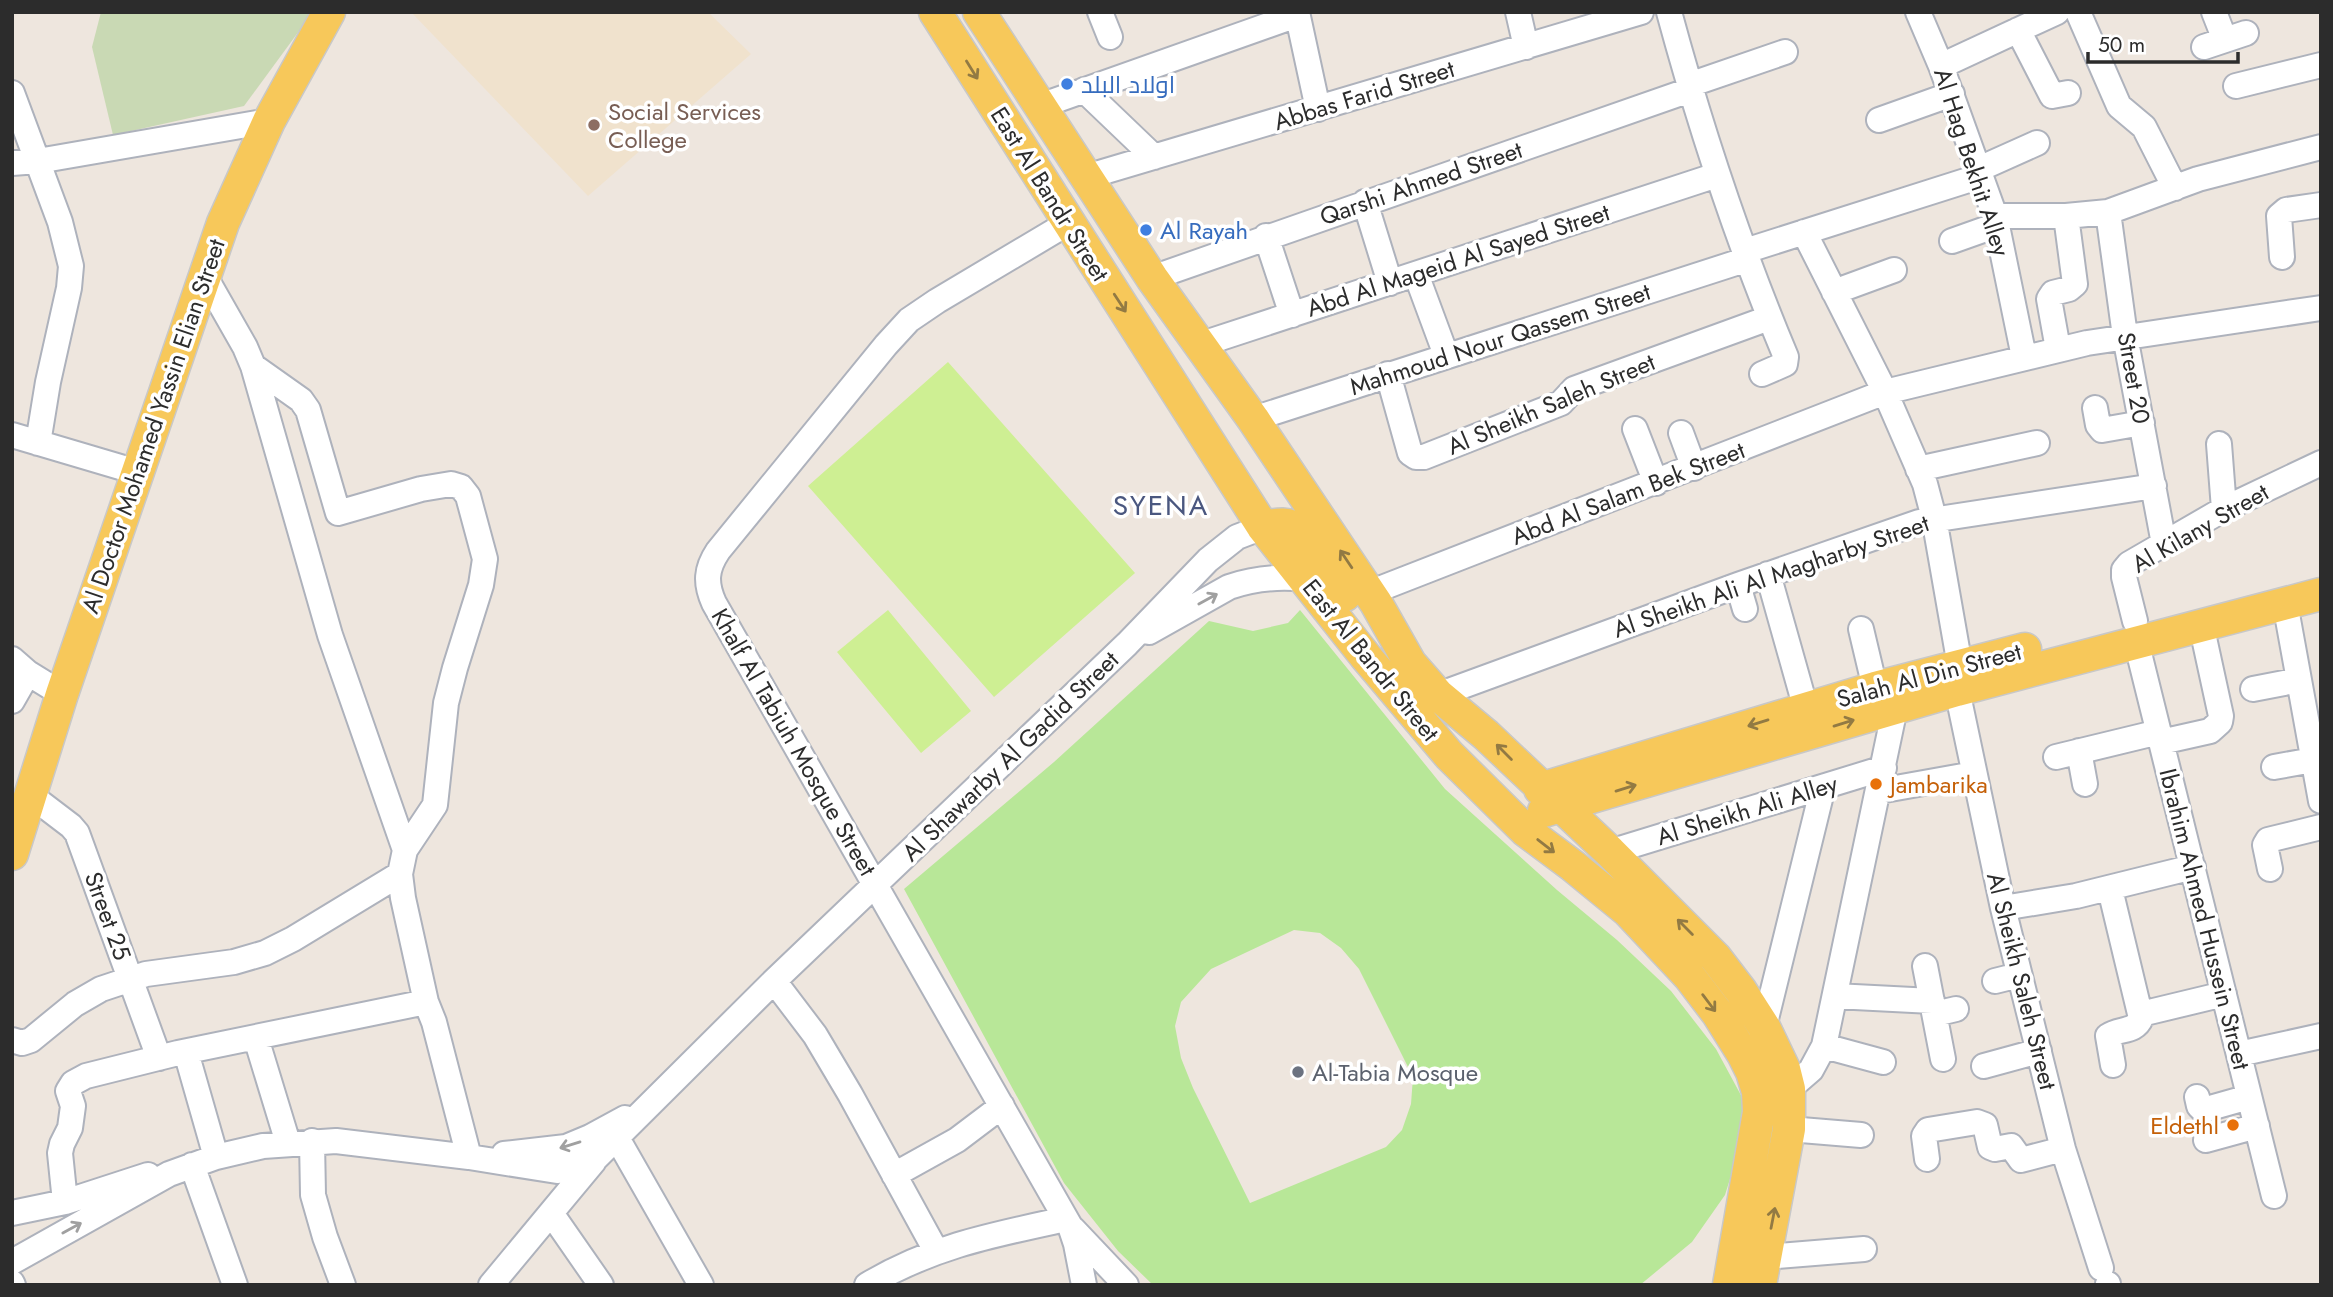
<svg xmlns="http://www.w3.org/2000/svg" width="2333" height="1297" font-family="Jost,Cairo,sans-serif">
<rect width="100%" height="100%" fill="#eee6de"/>
<path fill="#f0e2cd" d="M411,12H708L751,54L588,196Z"/>
<path fill="#b8e798" fill-rule="evenodd" d="M1300,610L1445,789L1557,890L1617,940L1671,991L1716,1049L1743,1099L1742,1140L1725,1195L1692,1242L1640,1285H1153L1118,1251L1064,1183L904,889L1054,762L1209,621L1253,631L1288,623ZM1294,930L1320,933L1341,948L1359,969L1413,1077L1411,1104L1402,1130L1386,1147L1250,1203L1193,1088L1181,1058L1175,1026L1181,1002L1211,969Z"/>
<path fill="#c9d9b4" d="M101,12H313L244,106L113,135L92,47Z"/>
<path fill="#ceef93" d="M948,362L1135,573L994,697L808,486Z
M888,610L971,711L921,753L837,652Z"/>
<g fill="none" stroke-linecap="round" stroke-linejoin="round">
<defs>
<path id="minor" d="M1100,12L1110,37
M1297,12L1318,109
M1518,12L1526,47
M1669,12C1701,130 1739,245 1786,357L1785,364L1762,374
M1918,12L1941,66L1995,216L2024,357
M2078,12L2119,106L2144,127L2175,188
M2214,12L2225,40
M2018,30L2052,96L2068,93
M2204,47L2246,33
M1941,66L2057,12
M1689,85L1785,52
M2236,86L2321,65
M1084,90L1154,157
M12,93L60,222L71,266L69,288L48,382L38,443
M1040,106L1297,15
M1879,120L1952,94
M12,163L38,161L269,121
M1979,169L2037,143
M1086,177L1641,12
M1365,202L1390,283
M2108,212L2125,336L2164,544
M1995,216H2066L2108,212L2198,179L2321,147
M1068,223L937,301L909,320L886,345L718,551C706,569 705,583 714,603L1070,1226L1076,1244L1084,1285
M1804,232L1885,392L1925,484L1934,518L1960,666
M1266,236L1292,315
M1952,241L1997,225
M1745,251L1981,176
M2282,257L2279,216L2286,210L2321,205
M1416,274L1446,355
M204,275L245,347L253,366L330,635L405,850L400,874L403,898L426,1002L434,1022L469,1157
M1152,278L1690,90
M1834,292L1894,270
M1199,345L1717,175
M2058,349L2049,299L2053,293L2069,289L2075,284L2066,216
M253,366L301,400L308,410L338,513L421,489L451,484L461,487L468,496L485,559L481,585L455,668L446,703L435,805L405,850
M1388,374L1410,453L1416,457H1424L1561,403L1574,389L1769,318
M2095,408L2098,425L2102,430L2142,423
M1253,419L1748,259
M1635,429L1656,483
M1681,433L1694,468
M12,435L137,472
M2219,444L2224,509
M1918,469L2037,443
M1768,574L1806,709
M1738,585L1745,609
M1369,593L1885,392L2087,343L2321,308
M2285,603L2321,801
M2135,621L2124,577V570L2129,564L2224,509L2321,463
M1861,629L1875,688
M1149,632L1229,587C1255,578 1278,576 1305,579
M2136,641L2274,1196
M12,659L28,673L62,694
M2253,689L2299,680
M1957,690L2003,908L2063,1149L2101,1268
M1438,695L1738,585L1919,522L2154,486
M12,701L28,673
M2161,742L2210,731L2220,722L2221,716L2201,624
M2079,751L2085,784
M2056,757L2159,732
M2274,767L2313,760
M1879,791L1974,774
M29,794L71,826L77,833L159,1058
M1610,852L1884,768
M2270,869L2265,845L2268,840L2321,827
M2110,889L2141,1018C2135,1033 2119,1028 2108,1036L2113,1065
M2003,908L2076,896L2193,867
M1925,966L1943,1059
M774,981L815,1035L850,1094L936,1251
M1995,981L2019,975
M1835,996L1932,1001
M1935,1014L1956,1009
M2141,1014L2224,994
M1764,1027L1823,787
M256,1038L288,1143
M12,1040L22,1043L31,1040L75,1004L101,989L146,974L234,962L265,953L293,939L400,874
M1824,1046L1883,1062
M186,1052L216,1157
M2239,1054L2321,1036
M1984,1066L2039,1051
M1789,1089L1811,1070L1824,1046L1895,708
M2197,1097L2199,1106L2203,1110L2249,1097
M1789,1129L1861,1135
M617,1138L701,1285
M2206,1140L2257,1126
M312,1141L313,1195L325,1237L343,1285
M504,1154L566,1147L590,1137L625,1118
M1927,1159L1924,1136L1928,1130L1977,1122L1985,1125L1990,1147L1995,1149L2011,1146L2021,1160L2063,1149
M192,1165L235,1285
M894,1175L957,1140L1002,1106
M65,1202L60,1153L62,1144L70,1128L73,1106L68,1091L73,1083L86,1076L178,1053L426,1002
M12,1213L65,1202L148,1175
M551,1213L601,1285
M1073,1229L1126,1285
M1765,1257L1864,1249
M12,1262L169,1174L216,1157L263,1146L336,1141L469,1157L557,1171L584,1165L597,1157L774,981L1127,644L1208,560L1237,537L1263,527
M12,1283L13,1285
M2108,1284V1285
M491,1285L594,1161
M867,1285C933,1246 992,1235 1066,1219"/>
<path id="major" d="M935,12L1263,527L1366,657L1449,755L1526,831L1573,866L1628,911L1689,976L1718,1014L1743,1054L1752,1072L1758,1092L1759,1112L1729,1285
M979,12L1152,278L1253,419L1376,603L1410,663L1438,695L1486,735L1610,852L1715,957L1741,991L1764,1027L1784,1069L1789,1089V1129L1760,1285
M1263,527C1278,524 1288,522 1301,531L1345,595
M1540,789L1875,688L2025,649
M1544,811L1957,690L2321,594
M12,854L62,694L223,223L269,121L329,12"/>
</defs>
<use href="#minor" stroke="#aeb2bc" stroke-width="28"/>
<use href="#major" stroke="#c8c8c8" stroke-width="35"/>
<use href="#minor" stroke="#fff" stroke-width="24"/>
<use href="#major" stroke="#f7c85a" stroke-width="32"/>
</g>
<defs><path id="oneway-shaft" d="M-6 0H5M1.5-3L5.5 0L1.5 3" fill="none" stroke-width="1.6" stroke-linecap="round" stroke-linejoin="round" transform="scale(1.75)"/></defs>
<g stroke="#927a43">
<use href="#oneway-shaft" transform="translate(972 70) rotate(58)"/>
<use href="#oneway-shaft" transform="translate(1120 303) rotate(57)"/>
<use href="#oneway-shaft" transform="translate(1346 559) rotate(-124)"/>
<use href="#oneway-shaft" transform="translate(1758 723) rotate(163)"/>
<use href="#oneway-shaft" transform="translate(1844 723) rotate(-17)"/>
<use href="#oneway-shaft" transform="translate(1504 752) rotate(-135)"/>
<use href="#oneway-shaft" transform="translate(1626 788) rotate(-17)"/>
<use href="#oneway-shaft" transform="translate(1546 846) rotate(38)"/>
<use href="#oneway-shaft" transform="translate(1685 927) rotate(-135)"/>
<use href="#oneway-shaft" transform="translate(1709 1003) rotate(53)"/>
<use href="#oneway-shaft" transform="translate(1773 1218) rotate(-79)"/>
</g>
<g stroke="#a0a0a0">
<use href="#oneway-shaft" transform="translate(1208 599) rotate(-29)"/>
<use href="#oneway-shaft" transform="translate(570 1145) rotate(163)"/>
<use href="#oneway-shaft" transform="translate(72 1228) rotate(-29)"/>
</g>
<g fill="#3f7fe0" stroke="#fff" stroke-width="2.5">
<circle cx="1067" cy="84" r="7"/>
<circle cx="1146" cy="230" r="7"/>
</g>
<circle fill="#8d6e63" stroke="#fff" stroke-width="2.5" cx="594" cy="125" r="7"/>
<g fill="#e8710a" stroke="#fff" stroke-width="2.5">
<circle cx="1876" cy="784" r="7"/>
<circle cx="2233" cy="1125" r="7"/>
</g>
<circle fill="#6b7280" stroke="#fff" stroke-width="2.5" cx="1298" cy="1072" r="7"/>
<g text-anchor="middle" dominant-baseline="central" stroke-width="7" stroke-linejoin="round" paint-order="stroke">
<g font-size="24" fill="#366cbe" stroke="#fff" text-anchor="start">
<text x="1081" y="84">اولاد البلد</text>
<text x="1160" y="230">Al Rayah</text>
</g>
<g font-size="24" fill="#2c2c2c" stroke="#fff">
<text transform="translate(1364 95) rotate(-17)">Abbas Farid Street</text>
<text transform="translate(1972 162) rotate(72)">Al Hag Bekhit Alley</text>
<text transform="translate(1421 183) rotate(-19)">Qarshi Ahmed Street</text>
<text transform="translate(1050 194) rotate(58)">East Al Bandr Street</text>
<text transform="translate(1458 260) rotate(-18)">Abd Al Mageid Al Sayed Street</text>
<text transform="translate(1500 339) rotate(-18)">Mahmoud Nour Qassem Street</text>
<text transform="translate(2134 378) rotate(80)">Street 20</text>
<text transform="translate(1551 404) rotate(-23)">Al Sheikh Saleh Street</text>
<text transform="translate(153 426) rotate(-71)">Al Doctor Mohamed Yassin Elian Street</text>
<text transform="translate(1628 493) rotate(-21)">Abd Al Salam Bek Street</text>
<text transform="translate(2200 528) rotate(-30)">Al Kilany Street</text>
<text transform="translate(1771 576) rotate(-19)">Al Sheikh Ali Al Magharby Street</text>
<text transform="translate(1371 660) rotate(51)">East Al Bandr Street</text>
<text transform="translate(1929 675) rotate(-15)">Salah Al Din Street</text>
<text transform="translate(794 742) rotate(60)">Khalf Al Tabiuh Mosque Street</text>
<text transform="translate(1010 756) rotate(-44)">Al Shawarby Al Gadid Street</text>
<text transform="translate(1747 810) rotate(-17)">Al Sheikh Ali Alley</text>
<text transform="translate(108 916) rotate(70)">Street 25</text>
<text transform="translate(2205 919) rotate(76)">Ibrahim Ahmed Hussein Street</text>
<text transform="translate(2022 981) rotate(76)">Al Sheikh Saleh Street</text>
</g>
<g font-size="24" fill="#785e54" stroke="#fff" text-anchor="start">
<text x="608" y="111">Social Services<tspan x="608" dy="28">College</tspan></text>
</g>
<g font-size="24" fill="#c56008" stroke="#fff" text-anchor="start">
<text x="1890" y="784">Jambarika</text>
<text x="2219" y="1125" text-anchor="end">Eldethl</text>
</g>
<g font-size="24" fill="#5b616d" stroke="#fff" text-anchor="start">
<text x="1312" y="1072">Al-Tabia Mosque</text>
</g>
<g font-size="28" letter-spacing="2" fill="#4a577f" stroke="#fff">
<text x="1161" y="505">SYENA</text>
</g>
</g>
<rect width="2333" height="1297" fill="none" stroke="#2c2c2c" stroke-width="28"/>
<path d="M2088 52v10h150v-10" fill="none" stroke="#2c2c2c" stroke-width="3.5"/>
<text x="2098" y="52" font-size="21" fill="#2c2c2c" stroke="#ffffff" stroke-width="5" paint-order="stroke">50 m</text>
</svg>
